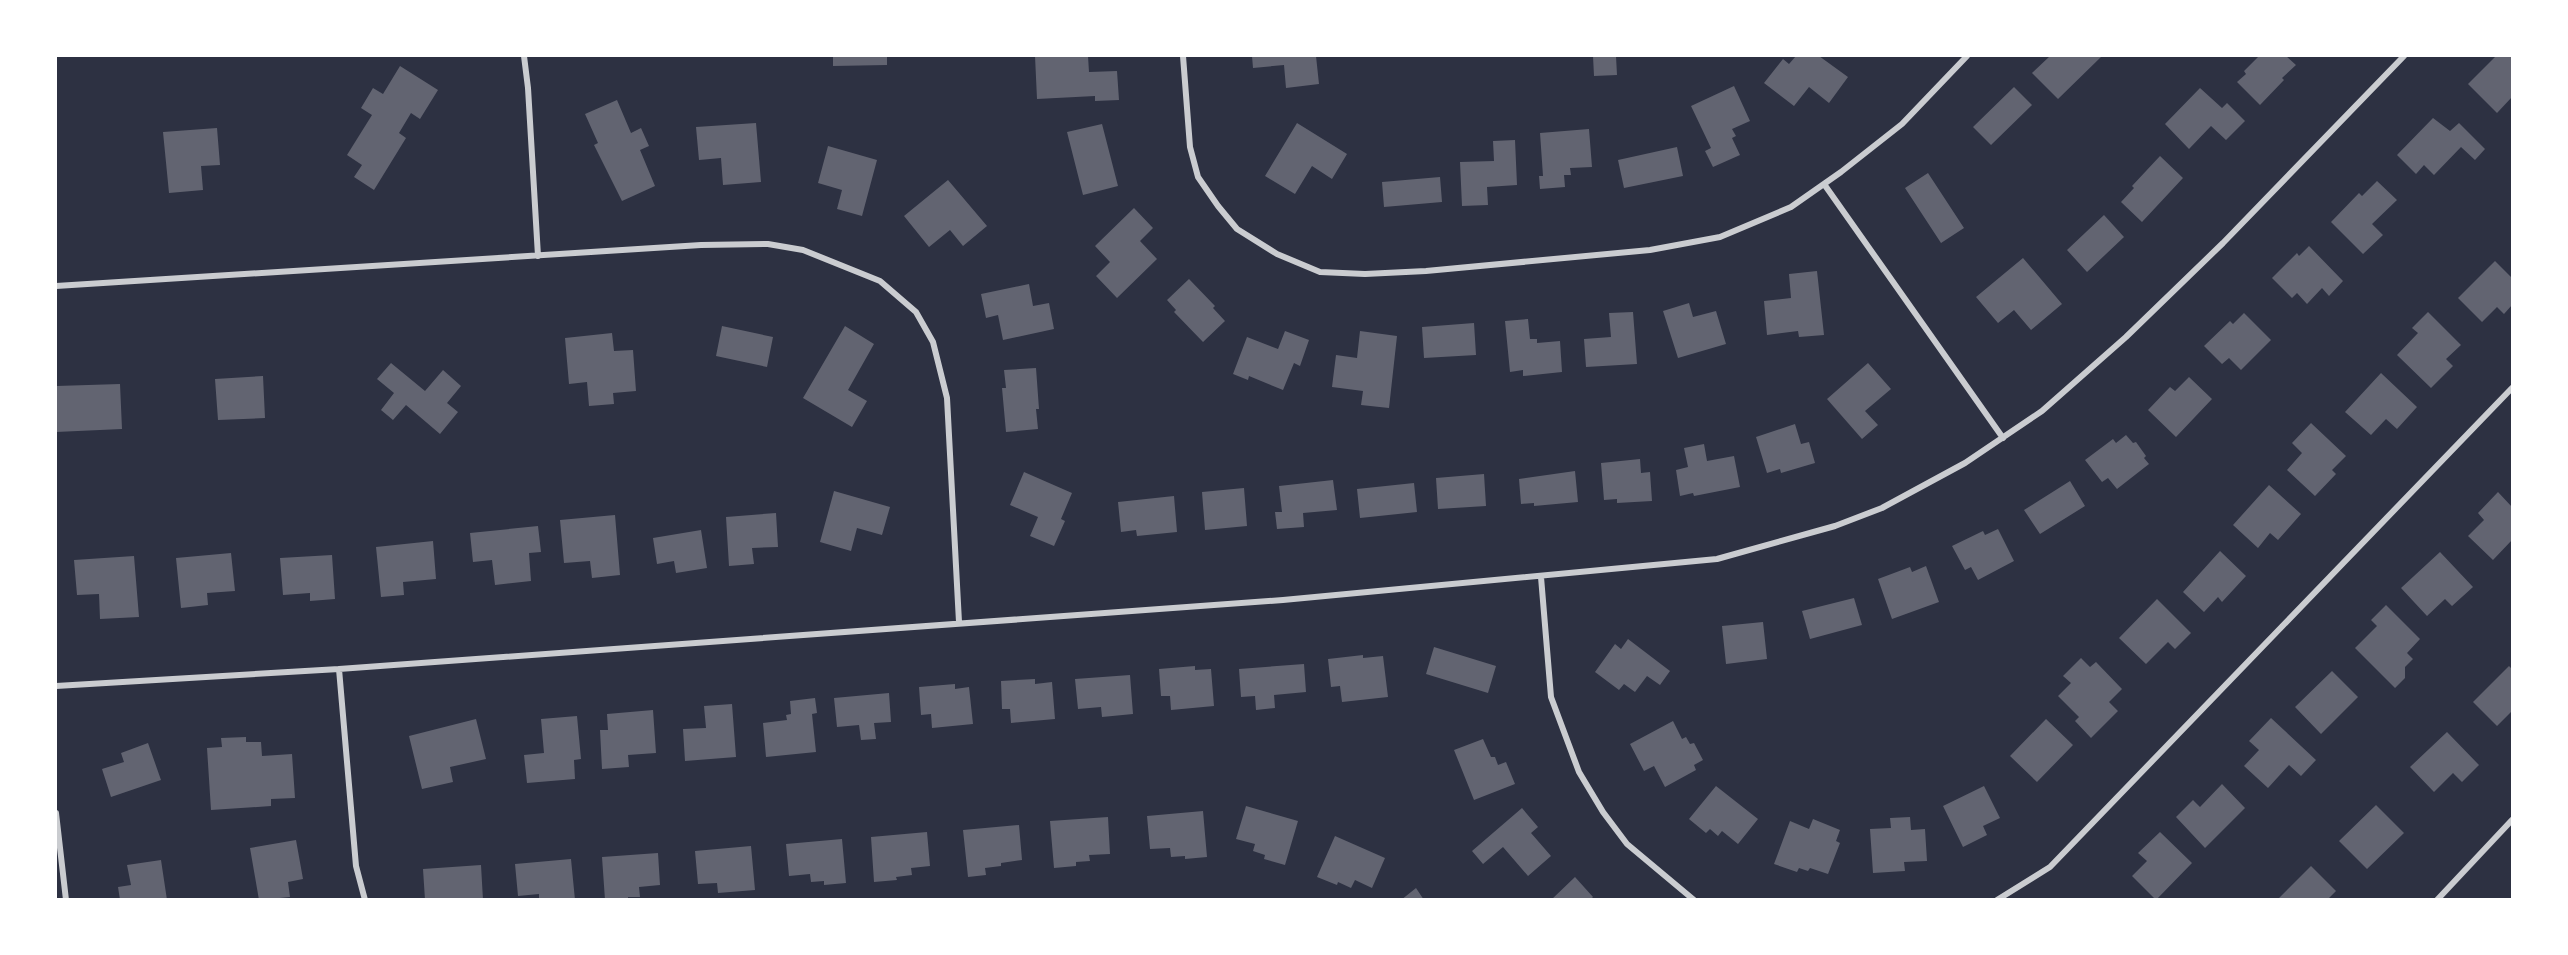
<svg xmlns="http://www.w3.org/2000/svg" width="2568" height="955" font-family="'Exo 2',sans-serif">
<rect width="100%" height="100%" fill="#2d3142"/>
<path fill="#626471" d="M833,56H887V65L833,66Z
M1035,56H1088L1089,72L1117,71L1119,100L1095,101V96L1037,99Z
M1252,56H1316L1319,84L1286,88L1284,65L1253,68Z
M1593,56H1616L1617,75L1594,76Z
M1796,56H1819L1848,77L1829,103L1809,87L1794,106L1764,83L1783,59L1789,64Z
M2050,56H2100L2101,57L2058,99L2032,73Z
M2259,56H2286L2296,65L2282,78L2284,80L2260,105L2237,82L2246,74L2244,71Z
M2496,56H2512V97L2497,113L2468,84Z
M400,66L438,90L420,119L411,113L399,133L406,138L374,190L354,177L362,165L347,155L372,115L361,108L373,88L383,94Z
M1734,86L1750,121L1732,129L1736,136L1732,138L1740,155L1713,167L1705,151L1711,148L1691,106Z
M2014,87L2032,105L1991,145L1973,127Z
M2200,88L2222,108L2227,103L2245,121L2226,140L2211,126L2189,149L2165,124Z
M617,100L631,133L641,128L649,146L640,150L655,186L622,201L594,145L598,143L585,114Z
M2433,118L2450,131L2459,123L2485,149L2475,160L2461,147L2434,175L2424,165L2416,174L2397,155Z
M756,123L761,182L723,185L721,158L699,160L696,127Z
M1297,123L1347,154L1332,179L1312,166L1295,194L1265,176Z
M1102,124L1118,186L1083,195L1067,132Z
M217,128L220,165L201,166L203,190L169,193L163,132Z
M1589,129L1592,167L1570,168L1571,175H1564L1565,187L1540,189L1539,176H1543L1540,133Z
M1515,140L1517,185L1487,187L1488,205L1462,206L1460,162L1494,161L1493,141Z
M828,146L877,160L862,216L837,209L842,190L818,183Z
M1677,147L1683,176L1624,188L1618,160Z
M2160,156L2183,178L2142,222L2121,202L2134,188L2132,186Z
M1928,173L1964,228L1941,243L1905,188Z
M1440,177L1442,202L1384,207L1382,182Z
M948,180L987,226L963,246L950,230L929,247L904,216Z
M2377,181L2397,200L2372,224L2383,235L2363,254L2331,222L2359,193L2362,196Z
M1134,208L1153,228L1140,241L1157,259L1117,298L1096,276L1110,262L1095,246Z
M2104,215L2124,237L2087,272L2067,250Z
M2309,246L2343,281L2329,296L2322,288L2307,304L2297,293L2292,298L2272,278L2297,253L2299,256Z
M2023,258L2062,304L2031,330L2014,310L1998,323L1976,297Z
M2495,261L2512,278V305L2504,314L2497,307L2482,322L2458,298Z
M1817,271L1824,335L1799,337L1798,331L1767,335L1764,301L1791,298L1789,274Z
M1189,279L1215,306L1213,308L1225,321L1203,342L1174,312L1176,310L1167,300Z
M1029,284L1033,306L1049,303L1054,329L1003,340L998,315L986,318L981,294Z
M1689,303L1693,317L1716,311L1726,344L1678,358L1663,311Z
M1633,312L1637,364L1586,367L1584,339L1611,337L1609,313Z
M2428,312L2461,345L2446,359L2453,366L2431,388L2397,355L2418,333L2412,328Z
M2244,313L2271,340L2241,370L2229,358L2222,364L2204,346L2230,321L2233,324Z
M1528,319L1530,339H1537V343L1560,341L1562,372L1523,376V370L1510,372L1505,321Z
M1474,323L1476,355L1424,358L1422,327Z
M722,326L773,337L767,367L716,356Z
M845,326L874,344L848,390L867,401L852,427L803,398Z
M1285,331L1309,340L1300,366L1294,363L1283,390L1249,376L1248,380L1233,374L1247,337L1278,349Z
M1360,331L1397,336L1389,408L1361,405L1363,391L1332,387L1336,355L1357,358Z
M612,333L614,351L633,350L636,391L613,393L614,404L589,406L587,382L569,384L565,338Z
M391,363L425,391L443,370L461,386L447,403L458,412L440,434L406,405L393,420L381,410L394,393L377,379Z
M1868,363L1891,389L1865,411L1878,425L1862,439L1827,399Z
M1036,368L1039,409H1036L1038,429L1006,432L1002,388H1006L1004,370Z
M2381,373L2417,407L2397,429L2386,419L2371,435L2345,412Z
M263,376L265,418L218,420L215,379Z
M2189,377L2212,399L2176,437L2148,410L2170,387L2175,391Z
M120,384L122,429L56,432V386Z
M2311,423L2346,456L2332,470L2336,474L2315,496L2287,470L2302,453L2292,443Z
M1795,424L1801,444L1809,442L1815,463L1781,473L1780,469L1767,473L1756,437Z
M2126,435L2133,443L2136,442L2146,456L2144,458L2149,464L2117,489L2108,478L2102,482L2085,460L2113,439L2116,443Z
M1704,444L1707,461L1734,456L1740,487L1694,496L1693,493L1680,496L1676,470L1688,467L1684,448Z
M1640,459L1641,473L1650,472L1652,501L1617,503V499L1604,500L1601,463Z
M1575,471L1578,502L1534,506V503L1521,504L1519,479Z
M1024,472L1072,493L1061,519L1065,521L1054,546L1030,536L1038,517L1010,505Z
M1484,474L1486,506L1438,509L1436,478Z
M1333,480L1337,510L1303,513L1304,527L1277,529L1275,512H1282L1279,486Z
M2070,481L2085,506L2040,534L2024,510Z
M1414,483L1417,512L1360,518L1357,489Z
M2269,485L2301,514L2278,540L2270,533L2258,548L2233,525Z
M1244,488L1247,526L1205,530L1202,492Z
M834,491L890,507L882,535L857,528L851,551L820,542Z
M2498,492L2512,507V540L2493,560L2468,536L2484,520L2478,513Z
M1174,496L1177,532L1137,536L1136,530L1121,532L1118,502Z
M776,513L778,547L752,548L754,564L729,566L726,517Z
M615,515L620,575L592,578L590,561L564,563L560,520Z
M538,526L541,552L529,553L531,581L495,585L492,560L473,562L470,533Z
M1998,529L2014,561L1978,580L1971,567L1965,570L1952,546L1983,531L1985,535Z
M701,530L707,568L676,573L674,561L657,564L653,538Z
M433,541L436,579L403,582L404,595L381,597L376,547Z
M2220,551L2246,576L2222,602L2218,597L2204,612L2183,592Z
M2440,552L2473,587L2452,606L2445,599L2427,616L2401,588Z
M231,553L235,591L207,593L208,605L181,608L176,558Z
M332,555L335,599L310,601V593L283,595L280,558Z
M134,556L139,617L100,619L99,594L77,595L74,560Z
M1926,566L1939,602L1892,619L1878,579L1910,567L1912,572Z
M1854,598L1862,625L1810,639L1802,611Z
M2157,599L2191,633L2175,649L2168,642L2146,664L2119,638Z
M2386,605L2420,639L2407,653L2413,659L2405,667V678L2395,688L2355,648L2377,626L2371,620Z
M1763,622L1767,659L1726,664L1722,626Z
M1628,639L1670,671L1660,685L1647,676L1635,692L1624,684L1619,690L1595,672L1615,644L1621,649Z
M1434,647L1496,666L1488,693L1426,674Z
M1363,655V658L1383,656L1388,697L1342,702L1340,686L1331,687L1328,659Z
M2081,658L2090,667L2096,662L2122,689L2109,702L2118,711L2091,738L2075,721L2079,717L2058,696L2071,683L2063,676Z
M1304,664L1306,692L1274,695L1275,708L1256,710L1255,696L1241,697L1239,669Z
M1195,666V670L1211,669L1214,706L1171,710L1170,696H1161L1159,669Z
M2509,666L2512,669V714L2511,712L2497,726L2473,702Z
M2332,671L2358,697L2321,734L2295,707Z
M1130,675L1133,714L1102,717L1101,707L1078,709L1075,679Z
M1035,679V684L1052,682L1055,719L1011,723L1010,709H1002L1001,681Z
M955,684V689L969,687L973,724L932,728L931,714L921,715L919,687Z
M889,693L891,722L874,723L876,739L861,740L859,725L837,727L834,698Z
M815,698L817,713L812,714L816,752L766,757L763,723L787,720L786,715L791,714L790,701Z
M732,704L736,757L685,761L683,729L706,728L704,706Z
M653,710L656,753L628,755L629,767L602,769L600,730H608L607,714Z
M577,716L581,759L574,760L575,779L527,783L524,755L544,753L541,719Z
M2271,718L2316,760L2301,776L2289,765L2268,788L2244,766L2259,750L2249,741Z
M476,719L486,759L450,767L453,782L422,789L409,736Z
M2046,719L2073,745L2037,782L2010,756Z
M1673,721L1682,739L1686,737L1690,744L1694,743L1703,760L1694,765L1696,770L1665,787L1654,766L1644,771L1630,744Z
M2447,732L2479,765L2462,782L2453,773L2434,792L2410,767Z
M246,737V742H261L262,756L292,754L295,798L271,799V806L211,810L207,748L222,747L221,738Z
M1483,739L1491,757H1495L1498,765L1506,762L1515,784L1474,800L1454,750Z
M148,743L161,780L111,797L102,769L124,762L121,753Z
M2222,784L2245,808L2205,848L2176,817L2193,800L2200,807Z
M1716,786L1758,819L1738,844L1722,831L1718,836L1710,829L1706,833L1689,819Z
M1984,786L2000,818L1983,826L1987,835L1963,847L1943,806Z
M2376,805L2404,833L2367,869L2339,841Z
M1246,806L1298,821L1285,865L1264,859L1265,855L1253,851L1255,844L1236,839Z
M1522,808L1538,827L1531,833L1551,856L1528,876L1503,847L1483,864L1472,851Z
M1203,811L1207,857L1185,859V856L1171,857L1170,848L1150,849L1147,816Z
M1108,817L1110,854L1089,855L1090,861L1076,862V866L1054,868L1050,821Z
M1910,817L1911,830L1925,829L1927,861L1904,862L1905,871L1873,873L1870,829L1891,828L1890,818Z
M1813,819L1840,830L1836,841L1840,843L1828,874L1810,868L1808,871L1799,868L1797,872L1774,864L1790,821L1809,829Z
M1019,825L1022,860L1001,863V866L985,868L986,875L968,877L963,830Z
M927,832L930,866L911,868L912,875L896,877L897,880L874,882L871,837Z
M2160,832L2192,863L2156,900L2132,876L2147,861L2138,853Z
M1335,836L1385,858L1372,888L1355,880L1351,888L1338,882L1337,885L1317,877Z
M842,839L846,883L824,885V881L811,882L810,874L789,876L786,844Z
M296,840L303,879L288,882L290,897L259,900L250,848Z
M751,846L755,890L718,893L717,883L698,884L695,851Z
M658,853L660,885L639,887L640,897H628V900H605L602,857Z
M571,859L575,900H539V894L518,896L515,864Z
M161,860L167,900H120L118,887L131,885L127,865Z
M481,865L483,900H425L423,869Z
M2311,866L2336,891L2327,900H2277Z
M1575,877L1593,897L1590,900H1551Z
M1416,888L1424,900H1401Z"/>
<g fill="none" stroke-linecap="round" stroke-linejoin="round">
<path stroke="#caccd0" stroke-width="6" d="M524,56L528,88L538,256
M1183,56L1190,147L1198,177L1218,206L1237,229L1277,254L1320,272L1365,274L1426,271L1650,250L1720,237L1791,207L1841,172L1902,124L1967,56
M1824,184L2003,438
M56,286L701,245L768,244L803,250L880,281L916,312L933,342L947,398L959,622
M1541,577L1551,697L1579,772L1603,812L1627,844L1694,900
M339,669L356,866L365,900
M56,686L339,669L1283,600L1717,559L1835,526L1882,508L1965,463L2042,411L2126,337L2223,243L2404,56
M56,813L66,900
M1997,900L2050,867L2512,388
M2437,900L2512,820"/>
</g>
<rect width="2568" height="955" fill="none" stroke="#ffffff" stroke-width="114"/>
</svg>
